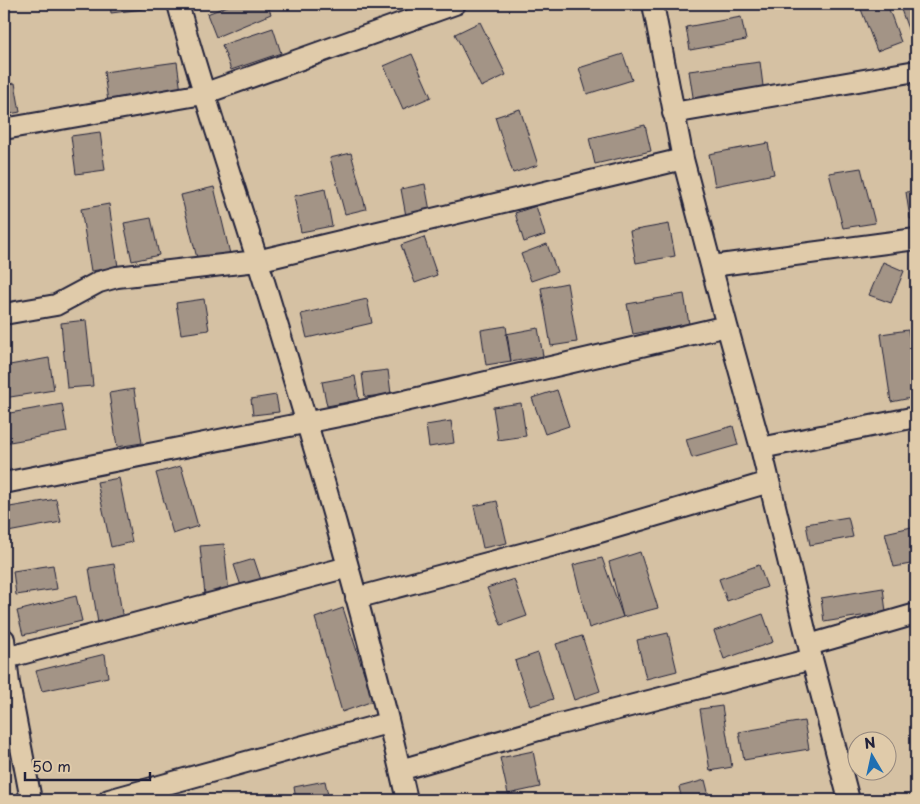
<svg xmlns="http://www.w3.org/2000/svg" width="920" height="804" font-family="'Playpen Sans',sans-serif">
<rect width="100%" height="100%" fill="#d5c1a3"/>
<filter id="ink" filterUnits="userSpaceOnUse"><feTurbulence type="fractalNoise" baseFrequency=".02" numOctaves="2"/><feDisplacementMap in="SourceGraphic" scale="10" xChannelSelector="R" yChannelSelector="G"/><feConvolveMatrix kernelMatrix="1 2 1 2 8 2 1 2 1" color-interpolation-filters="sRGB"/></filter>
<g filter="url(#ink)">
<path fill="#a39486" stroke="#22223b" d="M110,4H150L151,8L111,13Z
M233,4H267L271,14L216,37L207,14Z
M859,4H887L901,42L877,51Z
M899,4H916V51Z
M741,17L746,40L690,50L686,27Z
M480,22L506,75L481,87L455,34Z
M273,28L281,53L231,70L222,45Z
M412,54L431,97L403,109L384,66Z
M623,54L632,80L587,94L579,68Z
M177,62L181,92L108,102L104,72Z
M760,62L764,94L694,103L689,71Z
M15,83L20,112L4,115V85Z
M520,109L538,165L513,173L495,117Z
M645,125L651,151L595,164L589,138Z
M100,132L105,170L76,174L71,136Z
M768,143L774,174L715,186L709,154Z
M351,153L366,209L345,214L330,158Z
M861,168L875,223L843,228L829,173Z
M425,184L430,211L406,216L401,189Z
M214,187L230,254L198,262L181,195Z
M325,189L332,226L301,232L294,196Z
M916,191V218L910,219L906,192Z
M109,204L118,267L91,271L81,209Z
M536,206L545,235L524,242L515,213Z
M151,218L159,255L132,261L124,223Z
M669,224L675,256L636,263L630,231Z
M424,237L437,275L415,283L401,245Z
M547,244L557,272L531,281L521,254Z
M883,262L904,271L891,303L869,295Z
M567,283L577,342L551,346L541,288Z
M684,294L689,324L633,334L627,304Z
M204,299L209,330L181,334L176,303Z
M367,299L372,323L307,338L301,314Z
M86,320L93,386L67,388L61,323Z
M506,326L511,361L486,365L481,330Z
M538,328L543,356L511,362L506,334Z
M908,330L916,372V397L891,402L881,334Z
M49,358L54,390L4,398V366Z
M388,370L391,394L365,397L362,373Z
M355,376L359,400L327,406L322,382Z
M134,389L142,443L117,447L109,393Z
M557,390L569,426L545,434L532,398Z
M276,395L279,412L253,415L251,399Z
M521,403L526,436L498,440L493,407Z
M62,404L67,432L4,443V414Z
M451,421L454,443L429,447L426,425Z
M733,426L738,445L692,458L686,439Z
M181,466L198,526L173,534L156,473Z
M119,478L132,542L111,547L97,482Z
M56,499L61,522L8,532L4,508Z
M497,501L507,543L483,548L474,506Z
M848,517L853,537L810,545L806,524Z
M916,526V563L894,567L885,533Z
M224,544L229,593L205,595L200,546Z
M640,552L658,608L623,617L609,562Z
M602,558L623,617L589,628L573,565Z
M254,559L262,583L242,589L234,565Z
M114,564L123,620L98,623L89,568Z
M53,565L57,589L16,595L13,571Z
M759,565L767,587L727,601L719,579Z
M514,579L527,616L501,625L487,588Z
M883,588L886,612L824,622L821,598Z
M76,596L82,621L23,635L17,611Z
M343,608L373,701L342,712L315,618Z
M763,614L773,642L724,659L714,631Z
M668,633L677,671L646,679L637,640Z
M582,636L600,691L574,700L556,644Z
M538,653L553,699L530,706L515,661Z
M105,654L108,677L42,691L36,671Z
M722,706L732,767L710,771L700,709Z
M804,721L809,749L744,760L739,732Z
M533,751L540,787L508,794L500,758Z
M705,780L710,800H682L679,787Z
M325,781L329,800H296L294,787Z
M818,796L819,800H797Z"/>
<g fill="none" stroke-linecap="round" stroke-linejoin="round">
<defs>
<path id="minor" d="M178,4C202,91 231,176 258,262C313,440 366,619 407,800
M653,4L683,159L727,326L761,448L812,659L849,800
M673,113L916,71
M4,129L203,94L455,4
M712,266L916,239
M4,314L56,305L99,282L117,277L257,261L683,159
M761,448L916,417
M4,483L349,414L727,326
M356,598L566,542L769,482
M4,639L9,684L31,800
M809,645L916,614
M6,658L348,567
M400,770L556,725L812,659
M109,800L387,723"/>
</defs>
<use href="#minor" stroke="#22223b" stroke-width="24"/>
<use href="#minor" stroke="#e0cbaa" stroke-width="20"/>
</g>
</g>
<rect width="920" height="804" fill="none" stroke="#e0cbaa" stroke-width="20"/>
<rect x="10" y="10" width="900" height="784" fill="none" stroke="#22223b" stroke-width="2" filter="url(#ink)"/>
<g transform="translate(872 756) rotate(351)"><circle r="24" fill="#e0cbaa" stroke="#94877e"/>
<path d="M0-4L9 19L0 12L-9 19Z" fill="#1f6fb2"/>
<text y="-8" font-size="14" font-weight="bold" text-anchor="middle" fill="#22223b">N</text>
</g>
<path d="M25 772v8h125v-8" fill="none" stroke="#22223b" stroke-width="2.5"/>
<text x="32" y="772" font-size="15" fill="#22223b" stroke="#e0cbaa" stroke-width="4" paint-order="stroke">50 m</text>
</svg>
